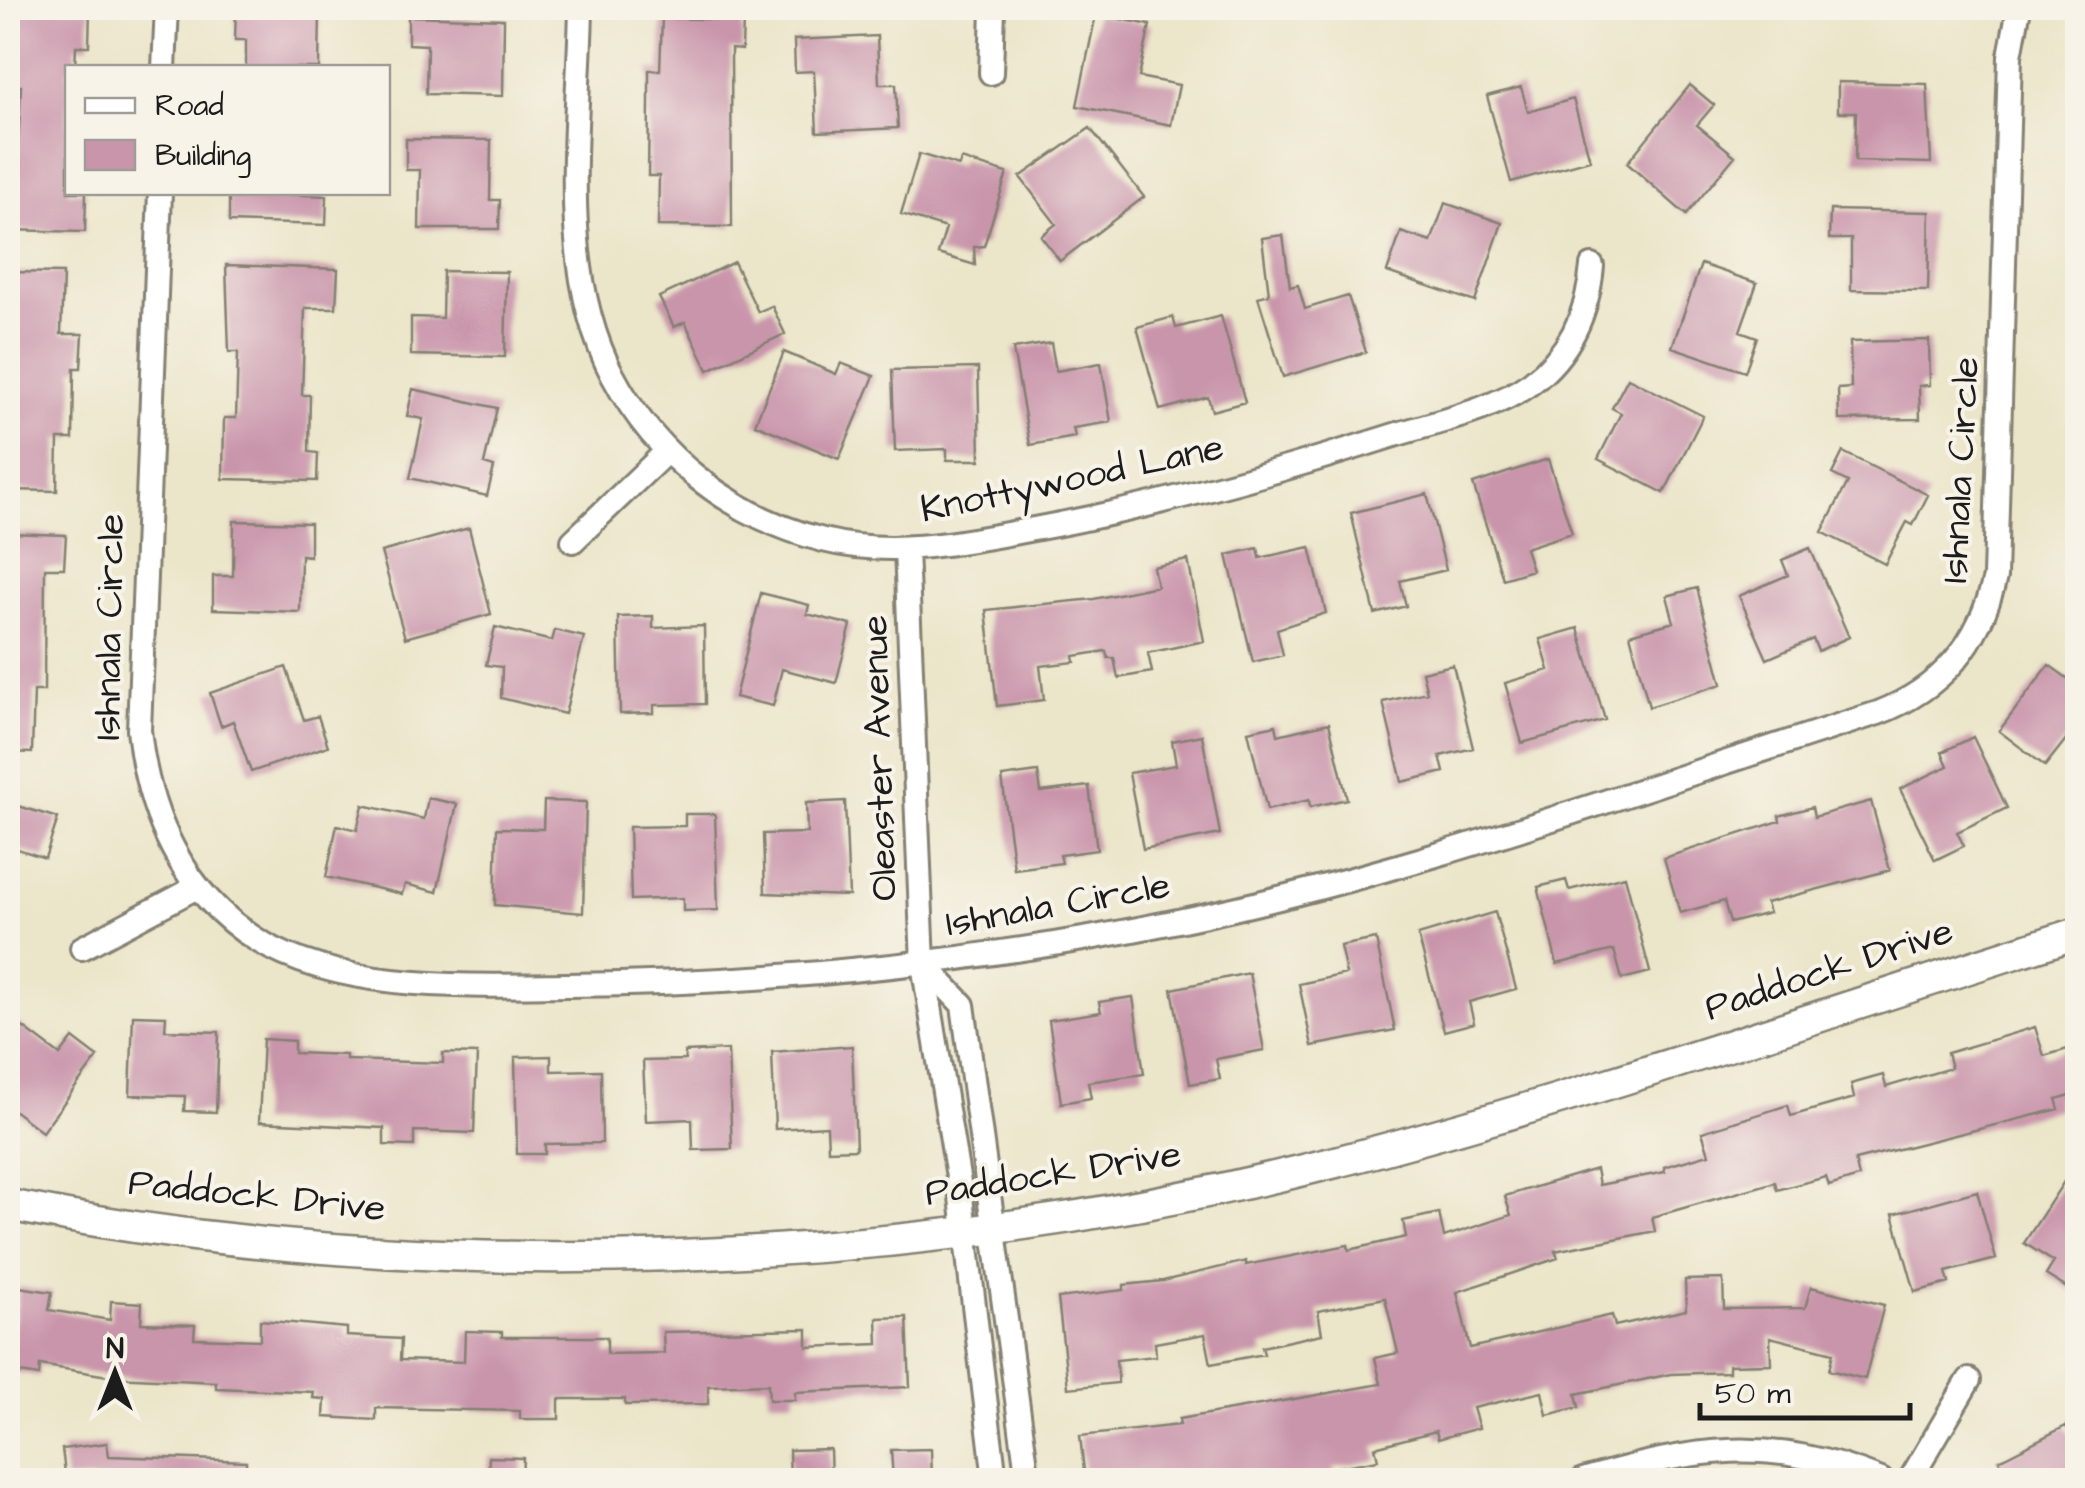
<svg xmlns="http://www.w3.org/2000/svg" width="2085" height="1488" font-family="'Architects Daughter',sans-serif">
<rect width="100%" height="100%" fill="#f7f3e8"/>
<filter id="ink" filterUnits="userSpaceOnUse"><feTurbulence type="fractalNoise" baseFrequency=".01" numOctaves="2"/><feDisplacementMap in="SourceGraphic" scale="20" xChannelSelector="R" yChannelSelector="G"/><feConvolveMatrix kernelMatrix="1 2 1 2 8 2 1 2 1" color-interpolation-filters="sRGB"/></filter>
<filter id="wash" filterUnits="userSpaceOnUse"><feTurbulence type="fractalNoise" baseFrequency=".0048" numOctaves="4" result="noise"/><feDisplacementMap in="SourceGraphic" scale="40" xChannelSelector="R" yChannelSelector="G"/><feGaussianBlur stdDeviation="2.25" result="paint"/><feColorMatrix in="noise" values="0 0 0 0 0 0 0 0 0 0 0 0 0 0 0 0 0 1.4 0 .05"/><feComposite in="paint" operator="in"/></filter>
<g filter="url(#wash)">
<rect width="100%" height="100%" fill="#ebe5c9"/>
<g id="blocks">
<path fill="#c995ab" d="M9,8L90,9L89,46H76L75,68H68V192H86L85,232L8,230V149H18L21,86H8Z
M236,8L320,10L319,68H246V40H235Z
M1096,14L1150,25L1139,77L1179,85L1171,125L1077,106Z
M408,16L504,19L503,96L426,94L427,45L408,44Z
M662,18L743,20L742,50L731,49L732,227L658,226L659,176H648L649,102V70H660Z
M877,36L879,84H896L898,128L817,132L814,71L795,72L794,40Z
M1838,82L1927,84L1931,163L1855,161L1856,112H1838Z
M1690,85L1714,105L1697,125L1735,156L1686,215L1627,163Z
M1521,87L1528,112L1573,99L1590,160L1511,182L1487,96Z
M1090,128L1144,197L1060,261L1041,236L1056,224L1020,177Z
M406,139L491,140L490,200H500L499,229H419L420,170H406Z
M919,154L959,166L961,159L1007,173L984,246L974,247L975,265L938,254L946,228L901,214Z
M229,192L327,196L326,225L229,222Z
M1445,203L1502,223L1475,302L1387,272L1401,232L1431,242Z
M1830,210L1930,212L1928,291L1851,290V239H1829Z
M1283,235L1290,287L1298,285L1305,309L1348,296L1366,352L1283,377L1258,297L1269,294L1262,238Z
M734,262L758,312L772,306L785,334L708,370L685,322L674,327L659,297Z
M1701,264L1757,283L1740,331L1757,337L1745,372L1672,347Z
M226,265L338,269L336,308H305L302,395H310L309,452L318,453L317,481L223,479L224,418H236L238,352H229Z
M443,271L507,272L505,357L411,355V317L442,318Z
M8,272L63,273L61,334H83L81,368H74L73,439H58L57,491L8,490Z
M1221,316L1245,402L1212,411L1208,397L1160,410L1137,327L1173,317L1176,328Z
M1929,340L1930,385L1919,386L1920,419L1839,420L1838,389L1851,388L1850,342Z
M1051,343L1056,371L1101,363L1111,422L1073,428L1075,437L1030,445L1013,349Z
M784,352L836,374L841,363L874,376L839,459L755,424Z
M978,368L980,460H947V449L895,451L892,370Z
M1628,378L1703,416L1664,493L1598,459L1621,413L1612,408Z
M413,389L497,408L484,464L494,467L487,496L410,478L423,419L407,416Z
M1843,452L1928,495L1913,525L1907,522L1885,564L1822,532L1848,482L1832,474Z
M1548,459L1572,533L1525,548L1532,570L1503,579L1473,484Z
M1427,494L1446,570L1400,581L1406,606L1375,614L1351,513Z
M234,521L310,523V556L301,555L300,612L213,609V576H233Z
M469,528L491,614L405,638L381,552Z
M8,533L66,535L64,568H45L44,691H34L32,753L8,752Z
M1310,547L1326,613L1277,629L1283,655L1253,662L1227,555L1258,548L1260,558Z
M1810,548L1849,637L1818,651L1813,639L1767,659L1739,596L1788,575L1782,560Z
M1188,560L1204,641L1148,653L1152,672L1118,678L1114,658H1108L1106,651L1074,656L1075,662L1040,666L1044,700L997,706L986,610L1094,599L1157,586L1153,567Z
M1697,588L1722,684L1649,707L1630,634L1674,622L1667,596Z
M761,593L809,605L807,614L851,625L836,683L782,669L773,706L735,697Z
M653,616V628L704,626L705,704L654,705V713L620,714L618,617Z
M495,627L552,641L555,630L584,637L565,714L501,698L502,667L486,665Z
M1578,628L1605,720L1522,743L1505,683L1549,670L1540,639Z
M1453,665L1473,748L1440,756L1444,772L1402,782L1383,702L1427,692L1422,672Z
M2049,665L2078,686V724L2045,766L1999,731Z
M286,667L304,720L318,716L328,746L251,772L233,721L221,726L210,693Z
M1329,723L1347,799L1310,807L1309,800L1267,810L1248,731L1276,725L1278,735Z
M1202,735L1220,834L1143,849L1129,773L1176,765L1172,741Z
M1973,737L2007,808L1957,832L1964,846L1935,860L1900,789L1948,766L1942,752Z
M1038,772L1041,792L1089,786L1097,850L1060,855L1062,863L1014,869L1002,777Z
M428,798L457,804L437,892L405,884L402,894L326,877L337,825L357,830L363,805L424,819Z
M544,801L586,802L583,913L495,905L497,828L543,829Z
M845,801L849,896L765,893L763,834L807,833L806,803Z
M1871,801L1890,870L1766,903L1769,913L1730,923L1724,901L1680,913L1664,858L1780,821L1779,816L1812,807L1814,817Z
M8,803L58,818L45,858L8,846Z
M685,814H715L718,910L683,911V898L631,900L629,827L685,826Z
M1625,876L1650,972L1622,979L1614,950L1557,964L1538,887L1566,880L1569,890Z
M1495,912L1516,989L1469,1002L1474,1023L1444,1031L1418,935Z
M1376,939L1395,1030L1312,1046L1299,984L1346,974L1340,946Z
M1249,973L1264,1050L1216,1059L1220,1079L1190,1084L1172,989Z
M1133,997L1144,1074L1088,1082L1091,1098L1061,1103L1049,1020L1101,1012L1099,1002Z
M133,1015L166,1016L165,1030L219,1032L216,1112L184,1111L185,1096L130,1095Z
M8,1016L60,1055L73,1038L98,1057L42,1132L8,1106Z
M2035,1027L2044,1056L2078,1046V1093L2056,1099L2059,1109L1855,1160L1859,1177L1829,1186L1826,1177L1777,1190L1775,1182L1652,1217L1655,1231L1555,1251L1558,1258L1457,1292L1470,1348L1612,1315L1615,1326L1686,1310L1685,1280L1723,1279L1724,1309L1805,1308L1811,1287L1884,1305L1865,1379L1829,1370L1833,1353L1770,1337L1771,1364L1729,1365V1372L1671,1374L1576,1394L1579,1407L1547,1415L1542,1392L1473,1408L1479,1428L1438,1439L1436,1431L1375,1447L1378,1460L1333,1468L1335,1476L1307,1480H1085L1080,1436L1180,1425L1179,1419L1381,1384L1375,1358L1398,1353L1385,1298L1318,1311L1322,1334L1262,1347L1264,1354L1211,1364L1205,1334L1155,1343L1156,1356L1116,1360L1118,1383L1068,1388L1058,1298L1124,1290V1285L1163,1281L1246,1261V1265L1348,1245L1349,1250L1406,1237L1403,1221L1439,1213L1444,1237L1511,1215L1505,1196L1596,1169L1599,1185L1665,1172L1664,1167L1709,1154L1702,1132L1788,1105L1791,1116L1854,1098L1851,1084L1883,1075L1886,1087L1951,1068L1947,1053Z
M263,1039L294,1041V1053L346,1055V1060L443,1063V1053L477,1054L474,1133L414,1131V1146L384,1145V1128L259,1122Z
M852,1046L856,1149L828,1150L827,1126L775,1129L772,1052Z
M728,1050L732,1149L693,1150L692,1119L646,1121L643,1061L685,1060V1052Z
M551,1056V1071L601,1070L602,1143L545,1144V1154H517L515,1057Z
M2078,1160V1295L2046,1275L2054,1262L2024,1243Z
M1977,1191L1996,1259L1946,1272L1949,1283L1915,1292L1893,1214Z
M19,1287L52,1292L49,1310L110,1320L111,1301L142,1303L141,1323L195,1325L194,1338L260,1340V1320L347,1328V1336L401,1339L400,1360L464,1362L465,1331L502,1332V1337H607V1354L664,1353L663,1332L807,1329V1347L878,1344L877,1318L907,1317L910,1387L795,1392V1400H769L768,1384L708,1386V1404L625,1405V1399H559V1419H520V1411L376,1408V1420L324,1417L325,1399L313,1398L314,1392L216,1388V1382L114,1377L40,1365L39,1376L8,1371Z
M2066,1426L2078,1449V1480H2009L1999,1460Z
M107,1443L109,1456L246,1461V1480H66L62,1449Z
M830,1449L831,1480H790L789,1450Z
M931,1449L932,1480H893L891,1450Z
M489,1457L523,1458L522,1480H488Z"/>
</g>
</g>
<g filter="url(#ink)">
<use href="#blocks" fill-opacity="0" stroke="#848072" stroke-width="2.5"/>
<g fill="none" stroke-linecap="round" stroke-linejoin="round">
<defs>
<path id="minor" d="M581,8C579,125 556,269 613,376C656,458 733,517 823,540C893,558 964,542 1034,529C1154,507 1272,474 1388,437C1435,422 1491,412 1531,383C1569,355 1588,313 1592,266
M164,68L167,8
M991,73L993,8
M160,192L139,730C148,814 182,893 257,940C342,992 469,986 567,985C773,983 976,963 1178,921C1416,872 1647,786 1878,713C1941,689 1980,643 1995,577L2010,56L2019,8
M573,541L667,451
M906,549L923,964L960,1189L995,1480
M82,948L197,887
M924,964L963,1005L1028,1480
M1583,1480C1696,1447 1769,1435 1881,1480
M1910,1480L1969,1380"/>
<path id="tertiary" d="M8,1205C429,1289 920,1269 1336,1162C1586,1097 1831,1011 2078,933"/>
</defs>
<use href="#minor" stroke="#848072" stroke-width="28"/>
<use href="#tertiary" stroke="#848072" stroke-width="35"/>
<use href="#minor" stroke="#fff" stroke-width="22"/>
<use href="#tertiary" stroke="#fff" stroke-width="30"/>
</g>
</g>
<g text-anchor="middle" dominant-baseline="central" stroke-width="8" stroke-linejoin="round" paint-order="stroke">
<g font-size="38" fill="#1c1c1c" stroke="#f7f3e8">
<text transform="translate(1961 470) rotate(-87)">Ishnala Circle</text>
<text transform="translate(1072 479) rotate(-12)">Knottywood Lane</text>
<text transform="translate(110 627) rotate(-89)">Ishnala Circle</text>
<text transform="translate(880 758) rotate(-92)">Oleaster Avenue</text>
<text transform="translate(1058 905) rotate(-10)">Ishnala Circle</text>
<text transform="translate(1829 970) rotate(-18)">Paddock Drive</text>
<text transform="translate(1053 1174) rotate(-9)">Paddock Drive</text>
<text transform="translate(257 1196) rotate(6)">Paddock Drive</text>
</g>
</g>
<rect width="2085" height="1488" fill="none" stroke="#f7f3e8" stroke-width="40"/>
<rect x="65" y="65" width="325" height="130" fill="#f7f3e8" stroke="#9f9d96" stroke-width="2.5"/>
<rect x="85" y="98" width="50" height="15" fill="#ffffff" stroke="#9f9d96" stroke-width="2.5"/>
<text x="155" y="115" font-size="30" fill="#1c1c1c">Road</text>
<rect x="85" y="140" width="50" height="30" fill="#c995ab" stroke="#9f9d96" stroke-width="2.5"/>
<text x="155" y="165" font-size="30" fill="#1c1c1c">Building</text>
<g transform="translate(115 1373)" stroke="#f7f3e8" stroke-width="8" paint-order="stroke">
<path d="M0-8L18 38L0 25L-18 38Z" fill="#1c1c1c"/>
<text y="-15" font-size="28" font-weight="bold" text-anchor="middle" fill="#1c1c1c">N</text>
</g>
<path d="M1700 1403v15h210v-15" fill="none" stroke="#1c1c1c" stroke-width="5"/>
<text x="1715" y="1403" font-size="30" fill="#1c1c1c" stroke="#f7f3e8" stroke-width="8" paint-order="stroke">50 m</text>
</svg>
